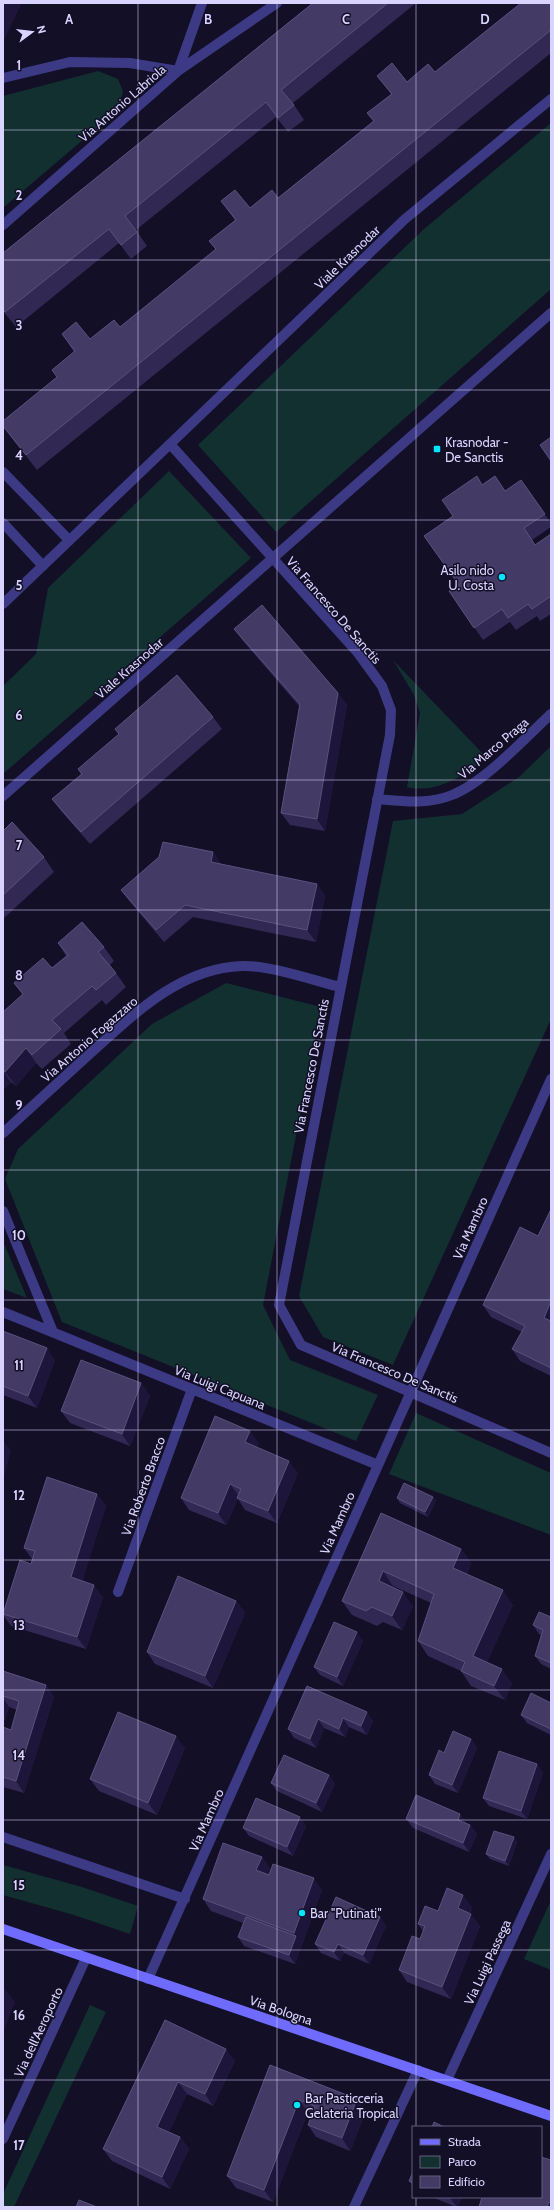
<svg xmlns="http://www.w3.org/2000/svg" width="554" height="2210" font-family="Cabin,sans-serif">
<rect width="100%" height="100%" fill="#130f26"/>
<path fill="#12302f" d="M98,71L118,79L123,91L118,110L3,208V96Z
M551,123V289L276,532L198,445L424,229Z
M169,471L251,558L3,774V686L36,654L48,588Z
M393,660L487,758C465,775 437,794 407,787L420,713L414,695Z
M551,746V1019L393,1365L323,1337L299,1296L393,821L462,814L519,777Z
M226,983L321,1007L263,1305L290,1360L378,1395L356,1441L62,1322L5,1179L18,1149L152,1024Z
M3,1241L27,1298L3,1289Z
M416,1413L551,1473V1535L389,1474Z
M3,1865L82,1887L138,1906L130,1934L74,1915L3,1895Z
M551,1900V1970L524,1959Z
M90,2005L106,2012L14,2207H3V2194Z"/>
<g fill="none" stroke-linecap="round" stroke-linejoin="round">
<path stroke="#3d3a85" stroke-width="10" d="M178,71L202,3
M3,78L70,62L130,63L178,71
M3,225L178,71L277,3
M170,444L358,653L382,686L391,710L390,735L279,1305L301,1345L551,1453
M3,472L69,540
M3,523L43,566
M3,604L405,219L551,99
M3,796L551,313
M377,799C401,801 428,805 452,795C485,782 524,739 551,714
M3,1133C30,1108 57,1084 84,1059C129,1019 177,968 242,966C270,965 312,980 340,987
M3,1211L53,1332
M3,1312L378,1465
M118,1592L192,1389
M3,1837L185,1899
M148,1979L551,1079
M447,2080L551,1854
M3,2139L86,1958
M354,2207L418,2070"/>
<path stroke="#6f6bff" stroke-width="10" d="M3,1929L551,2116"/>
</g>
<path fill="#312854" d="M313,3H416L293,103L304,120L288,132L276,117L136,230L147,246L131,259L119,243L16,327L3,311V253Z
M551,3V53L37,470L11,437L3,426L57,377L74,352L62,334L90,339L120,327L216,250L209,241L235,220L221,201L250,208L278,198L373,121L367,113L391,94L377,76L407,82L435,72Z
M521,480L551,523V527L532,540L535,545L551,534V614L540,621L537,616L516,630L510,622L483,640L449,591L459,585L453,516L482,485L506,491Z
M234,629L338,693L347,705L325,831L290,825L281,813L299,706L243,641Z
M213,717L222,729L90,844L61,811L52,799L81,774L78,769L119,734L115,729Z
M3,831L44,857L54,872L3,919Z
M213,852L221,864L317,884L325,896L316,942L193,917L164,942L130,902L121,890Z
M58,943L104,947L114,961L110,965L116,973L126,987L106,1005L102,1000L64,1033L71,1044L42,1069L36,1063L16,1086L11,1082L3,1090V1012L23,995L14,983L52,968L66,956Z
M551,1209V1376L520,1361L512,1349L522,1332L491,1317L483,1305L538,1236Z
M3,1331L55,1360L37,1408L3,1395Z
M141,1383L150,1396L130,1446L70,1423L61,1411Z
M259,1443L257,1447L298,1473L277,1523L245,1510L238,1499L226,1525L189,1510L181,1498Z
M97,1494L106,1506L82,1581L103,1597L86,1649L11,1626L3,1615V1613L31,1564L32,1559L24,1548Z
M433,1497L436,1501L428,1517L400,1503L397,1498Z
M381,1513L461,1549L471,1563L467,1574L513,1605L487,1662L512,1683L505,1700L471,1686L461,1671L428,1656L418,1641L431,1603L393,1586V1587L413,1606L402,1630L383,1622L377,1626L352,1615L342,1601Z
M236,1601L245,1613L213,1688L155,1664L147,1652Z
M551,1617V1669L541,1664L535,1656L541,1635L539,1634L533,1625Z
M363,1641L343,1686L320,1675L314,1667Z
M3,1671L46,1685L54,1697L24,1793L3,1787V1727L11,1730L17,1710L9,1707L5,1720H3Z
M307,1686L373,1721L367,1735L349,1727L345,1737L324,1728L316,1748L294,1738L288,1729Z
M551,1703V1735L527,1723L521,1715Z
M471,1739L477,1748L458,1793L435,1784L429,1775L444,1753Z
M185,1748L157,1815L99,1791L90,1779Z
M537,1764L543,1773L527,1819L489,1806L483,1798Z
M329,1775L335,1784L322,1812L277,1791L271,1783Z
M406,1819L466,1822V1824L470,1825L477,1834L469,1852L413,1828Z
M306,1826L293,1856L249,1836L243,1828Z
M514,1837L517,1842L509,1866L490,1859L486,1854Z
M262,1857L270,1869L268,1874L322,1890L295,1964L244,1946L238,1937L243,1923L211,1911L203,1899Z
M472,1907L470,1913L480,1926L451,1999L407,1982L399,1970L420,1939L423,1931L418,1924L438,1911Z
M380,1917L386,1926L369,1964L344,1953L340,1961L321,1953L315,1944Z
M165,2020L235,2061L213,2106L187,2094L169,2132L180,2137L189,2149L170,2189L112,2161L103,2149Z
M270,2065L366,2111L350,2151L316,2137L308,2125L312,2114L308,2112L273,2202L236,2188L227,2176Z
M413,2172V2186L409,2181Z
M432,2197H462L457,2207H456Z"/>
<path fill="#1d163a" d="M4,3H22L3,42V6Z
M338,693L347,705L325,831L317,819Z
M213,852L221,864L211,862Z
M317,884L325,896L316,942L307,930Z
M26,1048L36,1063L16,1086L5,1072Z
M3,1071L11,1082L3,1090Z
M551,1301V1328L544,1318Z
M47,1348L55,1360L37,1408L28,1396Z
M141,1383L150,1396L130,1446L122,1434Z
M250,1431L259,1443L254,1454L245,1442Z
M3,1440L11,1451L3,1480Z
M289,1461L298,1473L277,1523L268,1511Z
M230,1484L239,1496L237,1498L238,1499L226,1525L218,1513Z
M97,1494L106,1506L80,1590L71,1577Z
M433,1497L436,1501L428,1517L425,1512Z
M461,1549L471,1563L463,1582L453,1568Z
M383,1571L393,1586L389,1596L379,1581Z
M94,1585L103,1597L86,1649L77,1637Z
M503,1590L513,1605L484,1670L473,1656Z
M403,1592L413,1606L402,1630L392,1616Z
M236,1601L245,1613L213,1688L205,1676Z
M357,1632L363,1641L343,1686L337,1677Z
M502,1669L512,1683L505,1700L494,1686Z
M46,1685L54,1697L24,1793L16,1781Z
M3,1698L9,1707L5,1720L3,1717Z
M367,1712L373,1721L367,1735L361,1726Z
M343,1718L349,1727L345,1737L339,1729Z
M318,1719L324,1728L316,1748L310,1739Z
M176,1736L185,1748L157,1815L148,1803Z
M471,1739L477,1748L458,1793L452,1785Z
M537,1764L543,1773L527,1819L521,1811Z
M329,1775L335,1784L322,1812L316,1803Z
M460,1814L466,1822L464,1829L458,1820Z
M300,1817L306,1826L293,1856L287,1847Z
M470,1825L477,1834L469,1852L463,1843Z
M514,1837L517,1842L509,1866L505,1861Z
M262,1857L270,1869L265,1882L256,1870Z
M314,1878L322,1890L295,1964L289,1955L296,1936L294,1933Z
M463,1895L472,1907L467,1921L458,1908Z
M471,1914L480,1926L451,1999L442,1987Z
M380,1917L386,1926L369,1964L363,1955Z
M338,1944L344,1953L340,1961L334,1952Z
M4,1988L15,2002L3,2033V1991Z
M226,2049L235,2061L213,2106L205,2094Z
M178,2082L187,2094L166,2139L157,2127Z
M357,2099L366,2111L350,2151L342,2138Z
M299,2100L308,2112L273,2202L264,2190Z
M180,2137L189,2149L170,2189L162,2177Z
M452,2197H462L457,2207L451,2199Z
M549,2202L551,2205V2207H547Z"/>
<path fill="#433a66" stroke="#5a527e" d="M313,3H388L281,90L294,105L278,118L266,102L125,216L137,232L121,245L109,229L5,312L3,309V253Z
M521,3H551V30L26,455L3,426V421L57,377L52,370L75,351L62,334L76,322L90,339L114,320L120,327L216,249L209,241L236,220L221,201L235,190L250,208L272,190L278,198L374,121L367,113L392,94L377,76L392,63L407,82L428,64L435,72Z
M551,437V461L540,445Z
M477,476L482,485L495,476L505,491L521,480L545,514L524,528L535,545L551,534V596L532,609L528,604L508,618L502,609L474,628L449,591L459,585L424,536L453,516L442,500Z
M262,605L338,693L317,819L281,813L300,704L234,629Z
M177,675L213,717L81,832L52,799L82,774L78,769L119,734L115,729Z
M12,822L44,857L3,895V831Z
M163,842L213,852L211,862L317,884L307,930L185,905L156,930L121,890L159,857Z
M82,922L104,947L98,952L116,973L96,990L92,986L52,1020L61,1029L32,1055L26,1048L5,1072L3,1069V1012L23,994L14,983L43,958L52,968L68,955L58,943Z
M551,1209V1301L544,1318L551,1321V1368L512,1349L525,1326L483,1305L520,1227L538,1236Z
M3,1331L47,1348L28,1396L3,1386Z
M81,1360L141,1383L122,1434L61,1411Z
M215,1416L250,1431L245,1442L289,1461L268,1511L237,1498L241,1489L230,1484L218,1513L181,1498Z
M47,1477L97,1494L71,1577L94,1585L77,1637L3,1614L20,1560L31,1564L35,1551L24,1548Z
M404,1483L433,1497L425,1512L397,1498Z
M381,1513L461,1549L453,1568L503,1590L473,1656L502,1669L494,1686L461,1671L465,1662L418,1641L434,1594L383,1571L379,1581L403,1592L392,1616L372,1607L366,1611L342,1601Z
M178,1576L236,1601L205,1676L147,1652Z
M539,1612L551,1617V1663L535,1656L543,1630L533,1625Z
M334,1622L357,1632L337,1677L314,1667Z
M3,1671L46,1685L16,1781L3,1777V1727L11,1730L19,1701L3,1696Z
M307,1686L367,1712L361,1726L343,1718L339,1729L318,1719L310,1739L288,1729Z
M531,1693L551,1703V1729L521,1715Z
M118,1712L176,1736L148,1803L90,1779Z
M453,1731L471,1739L452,1785L429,1775L439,1750L444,1753Z
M499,1751L537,1764L521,1811L483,1798Z
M284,1755L329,1775L316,1803L271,1783Z
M416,1795L460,1814L458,1820L470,1825L463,1843L406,1819Z
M256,1798L300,1817L287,1847L243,1828Z
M494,1831L514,1837L505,1861L486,1854Z
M223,1843L262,1857L256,1870L269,1875L273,1864L314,1878L294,1933L203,1899Z
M447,1888L463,1895L458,1908L471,1914L442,1987L399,1970L412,1936L420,1939L425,1926L418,1924L425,1906L438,1911Z
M336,1897L380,1917L363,1955L338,1944L334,1952L315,1944Z
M246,1917L296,1936L289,1955L238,1937Z
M165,2020L226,2049L205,2094L178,2082L157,2127L180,2137L162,2177L103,2149Z
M270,2065L357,2099L342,2138L308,2125L315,2106L299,2100L264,2190L227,2176Z
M434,2122L444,2127H432Z
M541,2157L551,2160V2203L549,2202L547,2207H479L482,2197H541Z
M413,2172V2183L409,2181Z
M79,2200L97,2207H76Z"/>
<path fill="none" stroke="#d9d4ff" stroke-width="1" stroke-opacity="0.55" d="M138,3V2207M277,3V2207M416,3V2127M3,130H551M3,260H551M3,390H551M3,520H551M3,650H551M3,780H551M3,910H551M3,1040H551M3,1170H551M3,1300H551M3,1430H551M3,1560H551M3,1690H551M3,1820H551M3,1950H551M3,2080H551M416,2197V2207"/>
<g fill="#00e5ff" stroke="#130f26" stroke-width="1.5">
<rect x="433" y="445" width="8" height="8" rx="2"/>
<circle cx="502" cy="577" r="4"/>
<circle cx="302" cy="1913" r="4"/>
<circle cx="297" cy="2105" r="4"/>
</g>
<g text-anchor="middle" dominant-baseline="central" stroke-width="3" stroke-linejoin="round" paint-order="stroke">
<g font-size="13" fill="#d9d4ff" stroke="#130f26">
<text transform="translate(122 103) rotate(-41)">Via Antonio Labriola</text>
<text transform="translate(347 257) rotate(-44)">Viale Krasnodar</text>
<text transform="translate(334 610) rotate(49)">Via Francesco De Sanctis</text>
<text transform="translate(129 668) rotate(-41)">Viale Krasnodar</text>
<text transform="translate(493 748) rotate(-40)">Via Marco Praga</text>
<text transform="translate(89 1039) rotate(-41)">Via Antonio Fogazzaro</text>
<text transform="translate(311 1066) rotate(-79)">Via Francesco De Sanctis</text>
<text transform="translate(470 1228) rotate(-66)">Via Mambro</text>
<text transform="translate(395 1372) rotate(23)">Via Francesco De Sanctis</text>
<text transform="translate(220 1387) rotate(22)">Via Luigi Capuana</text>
<text transform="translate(143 1486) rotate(-70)">Via Roberto Bracco</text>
<text transform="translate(337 1523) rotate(-66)">Via Mambro</text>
<text transform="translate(206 1820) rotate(-66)">Via Mambro</text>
<text transform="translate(487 1962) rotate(-65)">Via Luigi Passega</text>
<text transform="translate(281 2010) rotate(19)">Via Bologna</text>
<text transform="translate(38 2032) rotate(-65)">Via dell'Aeroporto</text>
</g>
<g font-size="13" fill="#d9d4ff" stroke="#130f26" text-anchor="start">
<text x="445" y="442">Krasnodar -<tspan x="445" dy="15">De Sanctis</tspan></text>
<text x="494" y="570" text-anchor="end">Asilo nido<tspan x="494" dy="15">U. Costa</tspan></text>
<text x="310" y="1913">Bar "Putinati"</text>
<text x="305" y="2098">Bar Pasticceria<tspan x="305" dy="15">Gelateria Tropical</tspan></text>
</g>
</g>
<g font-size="13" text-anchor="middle" font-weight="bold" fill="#d9d4ff" stroke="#130f26" stroke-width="3" stroke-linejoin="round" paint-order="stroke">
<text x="69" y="24">A</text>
<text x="208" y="24">B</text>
<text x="346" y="24">C</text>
<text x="485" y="24">D</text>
<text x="19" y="70">1</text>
<text x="19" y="200">2</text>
<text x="19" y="330">3</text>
<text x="19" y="460">4</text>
<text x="19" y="590">5</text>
<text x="19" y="720">6</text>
<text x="19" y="850">7</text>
<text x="19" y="980">8</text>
<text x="19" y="1110">9</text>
<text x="19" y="1240">10</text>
<text x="19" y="1370">11</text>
<text x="19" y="1500">12</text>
<text x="19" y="1630">13</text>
<text x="19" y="1760">14</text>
<text x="19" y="1890">15</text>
<text x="19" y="2020">16</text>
<text x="19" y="2150">17</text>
</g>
<rect width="554" height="2210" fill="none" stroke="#d9d4ff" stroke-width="8"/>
<rect x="412" y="2126" width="130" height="72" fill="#130f26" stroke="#625e7d"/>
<rect x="420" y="2139" width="20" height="6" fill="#6f6bff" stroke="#625e7d"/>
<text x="448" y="2146" font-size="12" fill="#d9d4ff">Strada</text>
<rect x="420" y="2156" width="20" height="12" fill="#12302f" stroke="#625e7d"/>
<text x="448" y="2166" font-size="12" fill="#d9d4ff">Parco</text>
<rect x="420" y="2176" width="20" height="12" fill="#433a66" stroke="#625e7d"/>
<text x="448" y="2186" font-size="12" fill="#d9d4ff">Edificio</text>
<g transform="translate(32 32) rotate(75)" stroke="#130f26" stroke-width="3" paint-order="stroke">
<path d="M0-3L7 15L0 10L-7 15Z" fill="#d9d4ff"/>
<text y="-6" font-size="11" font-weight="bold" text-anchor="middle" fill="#d9d4ff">N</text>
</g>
</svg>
